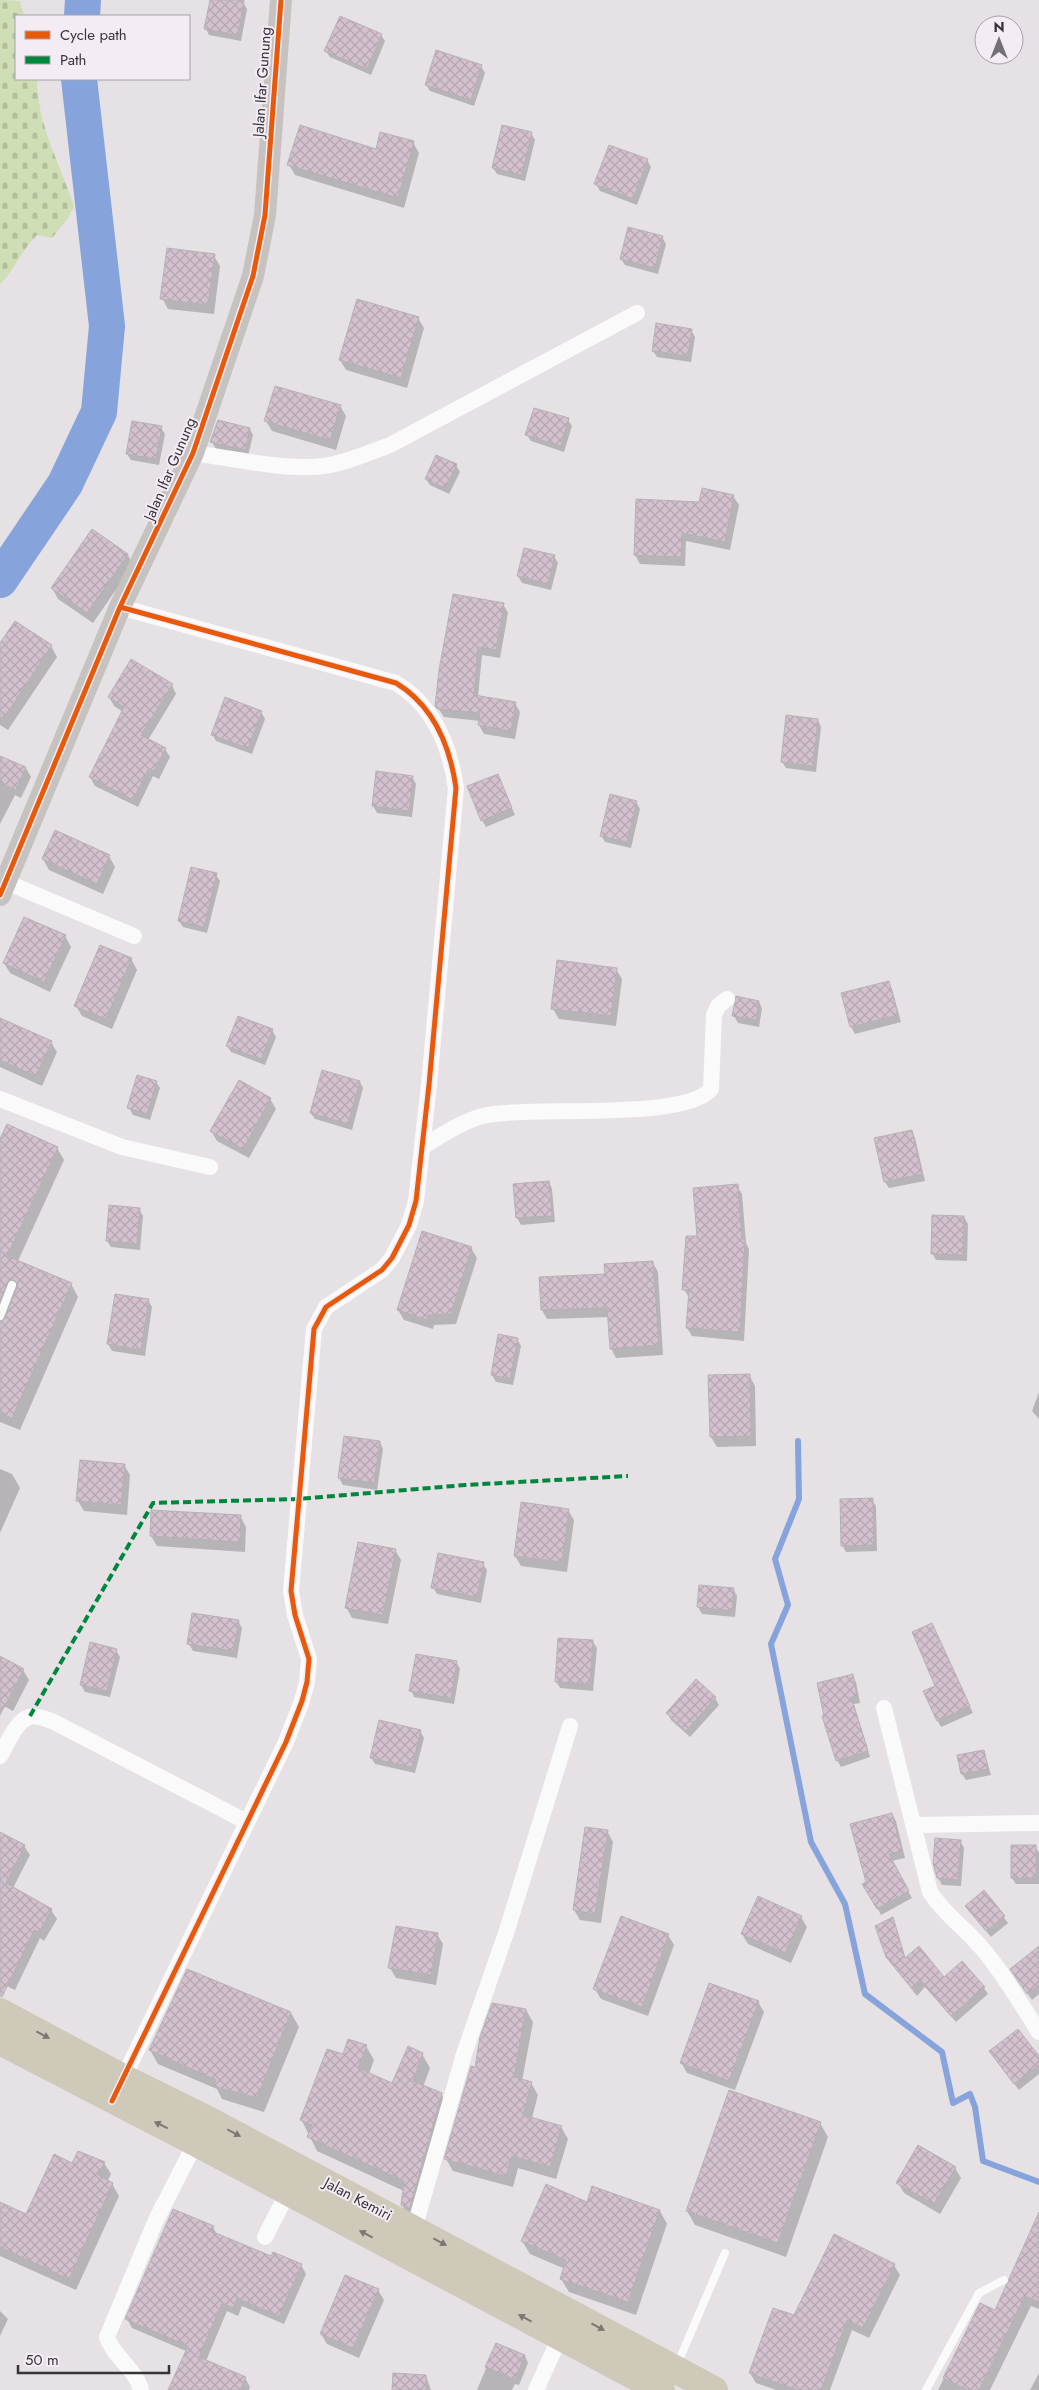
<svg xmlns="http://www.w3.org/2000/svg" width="1039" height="2390" font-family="Jost,sans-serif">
<defs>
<pattern id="cemetery-stones" width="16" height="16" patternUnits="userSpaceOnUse" patternTransform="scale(1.25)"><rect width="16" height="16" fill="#d0deb5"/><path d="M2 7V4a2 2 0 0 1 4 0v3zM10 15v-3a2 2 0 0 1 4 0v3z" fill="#b3bf9c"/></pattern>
<pattern id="building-cross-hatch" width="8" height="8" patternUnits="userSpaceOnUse" patternTransform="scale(1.25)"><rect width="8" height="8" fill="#d3c1ce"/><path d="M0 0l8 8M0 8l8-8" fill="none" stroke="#b6a6b2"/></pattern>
</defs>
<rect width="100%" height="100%" fill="#e5e1e5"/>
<path fill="url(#cemetery-stones)" d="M0,0L20,1L24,16H16V79H37C37,124 60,164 74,206L68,218L52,238L37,235C22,250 14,270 0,285Z"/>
<path fill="#0003" d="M211,0L243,2L247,9L241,41L209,35L206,29Z
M381,35L385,41L371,75L330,57L326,51Z
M481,66L485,73L474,106L430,91L426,85Z
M531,133L535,140L525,181L497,174L493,168Z
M413,142L419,153L404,208L295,175L289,165Z
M647,160L651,167L637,205L600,191L596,184Z
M662,237L666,244L658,274L625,265L621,259Z
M214,256L220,266L214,314L168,309L162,298Z
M418,318L424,328L407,388L346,370L340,360Z
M691,330L695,337L691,362L657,357L653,351Z
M340,406L346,416L336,450L272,431L266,421Z
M568,420L572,426L564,452L531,441L527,435Z
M161,428L165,434L159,465L131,460L127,454Z
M250,429L253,435L248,456L216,449L212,442Z
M456,465L460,472L449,494L430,485L426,479Z
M733,496L739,505L730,550L686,541L685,566L640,564L635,555L637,500L700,503Z
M128,555L133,565L93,623L58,599L52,588Z
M554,556L558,563L551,590L522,583L518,576Z
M503,604L508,613L500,658L482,655L478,697L515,703L520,712L515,739L484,734L479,725L480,721L444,717L436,705Z
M0,646H51L57,657L8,730L0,725Z
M172,685L176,694L148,740L165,749L170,757L159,779L153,776L138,807L95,786L90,777L123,712L114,706L109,697Z
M261,712L265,719L252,754L216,741L213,735Z
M818,720L821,727L816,772L786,768L782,762Z
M0,757L26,768L31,777L21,798L15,795L0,824Z
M377,772L412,777L416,784L412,817L377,813L373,806Z
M498,776L515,815L486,827L482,820Z
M636,802L640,809L631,848L605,842L601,835Z
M109,856L115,867L103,894L49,870L43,859Z
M216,875L220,881L207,933L183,927L179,921Z
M65,936L71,947L50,992L10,973L4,963Z
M131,959L137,970L112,1029L82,1016L76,1006Z
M616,969L622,979L616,1026L559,1019L553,1009Z
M888,982L892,989L901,1022L855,1034L851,1027L842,994Z
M759,1002L762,1008L759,1027L738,1023L734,1016Z
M0,1019L51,1042L57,1052L42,1086L0,1067Z
M272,1030L276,1037L265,1065L231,1052L227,1046Z
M156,1082L160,1088L150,1120L133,1115L129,1108Z
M360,1082L363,1088L352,1130L315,1119L311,1113Z
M270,1099L276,1109L249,1158L217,1141L211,1131Z
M912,1131L915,1138L925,1181L889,1188L885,1182Z
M0,1142L57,1148L64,1160L18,1261L71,1284L78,1297L20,1430L0,1422Z
M549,1182L552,1189L555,1222L521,1225L517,1218Z
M737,1186L742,1194L746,1243L749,1249L744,1341L692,1336L687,1328L689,1298L684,1289L698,1238Z
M139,1209L143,1216L140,1250L111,1247L107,1241Z
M964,1217L968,1224L967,1261L936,1260L932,1253Z
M471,1248L477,1258L456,1324L434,1325L433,1329L404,1320L398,1310Z
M653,1263L658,1272L663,1355L616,1358L611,1348L609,1317L547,1319L542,1310L606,1275Z
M148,1300L152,1307L145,1356L112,1351L108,1344Z
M517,1339L521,1346L513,1385L496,1382L492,1375Z
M749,1375L755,1386L756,1446L717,1447L711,1437Z
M1039,1392V1419L1032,1411Z
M380,1442L383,1449L377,1490L343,1485L339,1478Z
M124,1465L130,1475L127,1515L84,1511L78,1501Z
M0,1469L12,1474L20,1488L0,1533Z
M872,1500L876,1506L877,1551L846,1552L842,1545Z
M568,1510L574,1520L567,1572L521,1566L515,1556Z
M240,1516L246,1527L245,1552L157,1546L151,1536Z
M395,1550L401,1560L388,1624L352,1618L346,1607Z
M483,1564L487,1570L481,1603L437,1594L433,1587Z
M733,1589L737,1596L735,1617L702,1614L698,1607Z
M238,1621L242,1628L237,1658L193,1651L189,1644Z
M935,1632L973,1713L941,1727L938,1721Z
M593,1642L597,1648L593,1691L560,1688L556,1681Z
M116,1650L120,1657L110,1697L85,1692L81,1685Z
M0,1658L23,1670L29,1680L13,1711L0,1704Z
M456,1662L460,1669L454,1704L414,1697L411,1690Z
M852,1676L856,1682L860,1703L854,1704L870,1757L841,1767L837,1760Z
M697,1681L715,1698L719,1705L690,1737L671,1720L667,1713Z
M420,1731L424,1738L415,1773L375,1764L371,1757Z
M984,1751L991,1775L966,1780L962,1774Z
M892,1814L896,1821L905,1858L891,1861L912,1898L881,1915L864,1884L867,1882Z
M607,1831L613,1842L601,1923L580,1920L574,1910Z
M0,1834L24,1846L30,1855L13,1888L51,1910L57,1919L44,1941L40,1938L15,1990L0,1983Z
M960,1841L964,1848L961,1886L942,1885L938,1878Z
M1035,1846L1039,1853V1884H1016L1012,1878Z
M984,1891L1008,1923L991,1937L967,1907Z
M801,1917L807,1927L791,1963L748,1944L742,1934Z
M892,1919L906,1959L944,1978L984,1988L988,1994L956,2022L925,1987L917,1996L892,1964Z
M437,1934L443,1944L436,1985L396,1978L390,1968Z
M668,1935L674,1945L648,2016L601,1999L595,1989Z
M1039,1953V1994L1032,2000L1015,1975Z
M758,2002L764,2012L735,2090L687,2073L681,2062Z
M526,2010L533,2022L522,2081L531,2083L538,2095L532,2118L561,2127L568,2139L556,2179L518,2168L513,2187L453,2171L446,2159L476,2068Z
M291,2013L299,2027L264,2112L222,2099L217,2089L158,2064L150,2050Z
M366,2046L374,2060L369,2074L393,2084L422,2054L430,2068L423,2087L441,2094L449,2108L410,2219L402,2205L404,2191L317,2151L301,2119L343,2055Z
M990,2052L1039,2058V2074L1019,2090Z
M820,2123L828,2137L786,2257L695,2225L687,2211Z
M104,2163L111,2174L107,2182L112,2184L119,2196L76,2290L0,2256V2204L27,2216L73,2164Z
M955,2168L961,2178L940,2214L904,2193L898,2183Z
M587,2203L660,2211L667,2224L636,2315L569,2292L561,2279L565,2269L530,2254L522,2241Z
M1039,2226V2309L1031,2306L990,2390H938L981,2304L996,2312Z
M213,2227L217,2235L272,2258L301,2265L306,2274L284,2324L242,2306L238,2316L227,2311L206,2361L245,2378L250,2387L249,2390H170L186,2351L132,2328L127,2319Z
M894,2265L900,2275L869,2338L852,2330L830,2390H776L756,2383L750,2373L795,2317Z
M378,2290L384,2300L359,2358L327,2344L321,2334Z
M0,2311L8,2319L0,2336Z
M496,2344L525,2356L528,2363L519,2385L515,2384L512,2390H477Z
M1039,2373V2390H1030Z
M426,2376L431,2390H393Z"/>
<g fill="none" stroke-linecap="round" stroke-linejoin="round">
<path stroke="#87a3dc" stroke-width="6" d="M798,1441L799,1499L775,1559L788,1605L771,1644L811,1842L845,1904L865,1994L942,2052L953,2103L970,2094L975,2107L983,2161L1039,2182"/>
<path stroke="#87a3dc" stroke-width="36" d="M82,16L83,0
M0,580L65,484L99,412L107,326L79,79"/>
</g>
<path fill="url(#building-cross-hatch)" stroke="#b5b2b5" d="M210,0H244L238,35L204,29Z
M340,16L382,34L367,69L324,51Z
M436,50L482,65L471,100L425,85Z
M300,125L376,149L380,132L414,141L398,198L287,165Z
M502,125L532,132L522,175L492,168Z
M609,145L648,159L633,199L594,184Z
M628,227L663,236L655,268L620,259Z
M167,248L215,254L208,305L160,299Z
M357,299L419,317L401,378L339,360Z
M656,323L692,329L688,356L652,351Z
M275,386L341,405L330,440L264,421Z
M534,408L569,418L561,446L525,435Z
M218,420L250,428L245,450L210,442Z
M132,421L162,426L156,459L126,454Z
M436,455L457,464L445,488L425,479Z
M702,488L734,495L725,542L682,533L681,557L634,555L636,499L699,502Z
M92,529L128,554L87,613L51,588Z
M524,548L555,555L548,584L517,576Z
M453,594L504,603L496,650L478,647L474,695L516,702L511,731L478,725L480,713L438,709L435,706L439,670Z
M15,621L52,645L0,724V643Z
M131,659L173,684L141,735L166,748L154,771L149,768L133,800L89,777L124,707L108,697Z
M225,697L262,711L248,748L211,735Z
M786,715L818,719L813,766L781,762Z
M0,756L26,767L16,790L0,782Z
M376,771L413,776L409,811L372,806Z
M498,774L512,808L481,821L467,786Z
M610,794L637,801L627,842L600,836Z
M55,830L110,855L97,884L42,859Z
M191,867L217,873L204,927L178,921Z
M24,917L66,935L44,982L3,963Z
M100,945L132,958L106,1019L74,1006Z
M557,960L617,968L611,1016L551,1009Z
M889,981L898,1015L850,1027L841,993Z
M736,996L759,1001L756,1020L732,1016Z
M238,1016L273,1029L261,1059L226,1046Z
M0,1018L52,1041L36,1076L0,1060Z
M322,1070L360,1081L348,1124L310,1113Z
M137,1075L157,1081L147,1114L127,1108Z
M239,1080L271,1098L243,1149L210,1131Z
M7,1124L58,1147L7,1256L72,1283L12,1418L0,1413V1322L5,1318L18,1285L14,1280L8,1281L0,1300V1139Z
M912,1130L922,1174L884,1182L874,1138Z
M549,1181L552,1216L516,1218L513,1184Z
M738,1184L742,1239H745L740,1332L686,1328L689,1290H682L686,1236H697L693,1188Z
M109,1205L140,1208L137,1244L106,1241Z
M932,1215L964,1216L963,1255L931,1254Z
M422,1231L472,1247L451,1314L428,1315V1320L397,1310Z
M653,1261L659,1345L610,1349L607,1308L541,1310L539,1277L605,1274L604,1264Z
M115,1294L149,1299L141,1350L107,1344Z
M498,1334L518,1338L510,1379L491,1375Z
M750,1374L751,1436L710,1437L708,1375Z
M344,1436L380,1441L374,1483L338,1478Z
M80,1460L125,1464L121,1505L76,1501Z
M873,1498L874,1545L841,1546L840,1499Z
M521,1502L569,1509L562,1562L514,1556Z
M151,1510L241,1515L240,1542L150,1536Z
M358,1542L396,1549L383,1615L345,1608Z
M438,1553L484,1562L477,1597L431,1588Z
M699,1585L734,1588L732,1611L697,1607Z
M192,1613L239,1620L233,1651L187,1644Z
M932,1623L970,1706L937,1721L923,1691L935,1686L912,1632Z
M558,1638L593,1640L590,1684L555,1682Z
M90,1642L117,1649L107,1691L80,1685Z
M416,1654L457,1661L451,1698L409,1691Z
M0,1656L24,1669L0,1715Z
M853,1674L857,1696L851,1697L868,1751L836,1761L822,1716H824L817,1683Z
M696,1679L716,1697L686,1731L666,1713Z
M379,1720L421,1730L412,1767L370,1758Z
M984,1750L988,1769L961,1774L957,1755Z
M892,1813L902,1851L889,1854L909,1891L877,1909L862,1884L866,1882L850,1824Z
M585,1827L608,1830L595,1914L573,1910Z
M0,1832L25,1845L6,1883L52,1909L39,1932L34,1930L2,1997L0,1996Z
M935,1838L961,1840L958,1880L937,1878L933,1863Z
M1011,1845H1036V1878H1011Z
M984,1890L1005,1916L986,1931L965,1906Z
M758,1896L802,1916L785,1953L741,1934Z
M621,1916L669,1934L642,2007L593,1989Z
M893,1917L905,1958L919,1946L944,1977L962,1961L985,1987L951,2016L921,1981L914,1986L915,1992L886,1957L875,1926Z
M396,1926L438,1933L431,1975L388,1968Z
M1039,1946V1985L1027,1994L1010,1969Z
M187,1969L291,2012L257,2098L213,2086L216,2080L149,2050Z
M709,1983L759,2001L729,2081L680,2063Z
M492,2003L526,2009L514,2077L532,2082L523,2115L562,2126L550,2167L512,2156L506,2176L444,2159L471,2066L475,2067L480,2037Z
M1018,2029L1039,2056V2065L1014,2084L989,2051Z
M348,2039L367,2045L358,2068L392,2083L408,2046L423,2053L413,2081L442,2093L409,2210L401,2205L404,2181L307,2137L312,2125L300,2120L327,2049L343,2054Z
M729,2090L821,2122L778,2243L686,2211Z
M918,2145L956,2167L934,2204L896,2183Z
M78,2151L105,2162L98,2175L113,2183L69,2279L0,2247V2202L26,2214L54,2154L72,2163Z
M546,2184L587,2202L592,2186L660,2210L628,2302L560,2279L566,2260L521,2241Z
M173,2209L214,2226L211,2231L271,2256L273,2252L302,2264L279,2316L237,2298L233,2308L222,2303L199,2357L246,2377L240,2390H168L188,2346L125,2319Z
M1039,2212V2302L1025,2296L979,2390H967L943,2378L980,2303L995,2310Z
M834,2234L895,2264L863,2328L847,2320L821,2390H797L749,2373L773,2308L794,2315Z
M345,2275L379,2289L353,2348L320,2334Z
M496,2343L525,2355L515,2379L485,2367Z
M393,2373L426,2375V2390H392Z"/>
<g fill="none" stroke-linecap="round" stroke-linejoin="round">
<path stroke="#fbfafb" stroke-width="8" d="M0,1316L12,1285
M677,2365L725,2253
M926,2390L979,2293L1004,2280"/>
<path stroke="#fbfafb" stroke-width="16" d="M193,453C231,458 287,471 324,466C346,463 368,453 390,445L637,313
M6,882L134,936
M0,1099L122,1147L210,1167
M422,1147C442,1135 464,1120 487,1115C533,1106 685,1121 711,1089L714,1015L718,1006L727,999
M884,1708L930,1892C943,1913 964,1927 980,1946C1003,1972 1020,2003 1039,2032
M0,1756C7,1745 15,1722 29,1717C35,1715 46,1719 52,1721L247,1822
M914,1825L1039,1823
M120,2085L286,1742L302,1701L307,1682L309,1659L295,1615L291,1591L314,1329L326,1307L382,1270L392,1258L409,1225L416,1201L429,1085L456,788C450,746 434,706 396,683L120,607
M412,2236L464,2054L507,1930L570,1726
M265,2237L288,2192
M141,2390C136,2369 114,2358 107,2337L156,2220L200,2134
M536,2390L564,2328"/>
<path stroke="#c5c2bf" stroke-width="22" d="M0,895L120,607L193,453L253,276L265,215L281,0"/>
<path stroke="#cec9b9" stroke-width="28" d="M0,2012L123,2078L208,2120L714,2390
M0,2041L195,2142L661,2390"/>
<path stroke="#00873e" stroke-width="4" stroke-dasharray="8 4" stroke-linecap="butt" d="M30,1716L153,1503L298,1499L465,1485L628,1476"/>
<defs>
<path id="cycleway" d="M0,895L120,607L193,453L253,276L265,215L281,0
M112,2101L286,1742L302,1701L307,1682L309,1659L295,1615L291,1591L314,1329L326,1307L382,1270L392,1258L409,1225L416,1201L429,1085L456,788C450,746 434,706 396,683L120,607"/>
</defs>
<use href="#cycleway" stroke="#f4ecf5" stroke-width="8"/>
<use href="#cycleway" stroke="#e8590c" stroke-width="5"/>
</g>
<defs><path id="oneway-solid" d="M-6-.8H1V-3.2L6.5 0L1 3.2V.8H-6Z" transform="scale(1.25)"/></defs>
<g fill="#7b7772">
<use href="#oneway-solid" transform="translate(43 2035) rotate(28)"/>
<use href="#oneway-solid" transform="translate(161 2125) rotate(-154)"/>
<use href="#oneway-solid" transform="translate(234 2133) rotate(28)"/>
<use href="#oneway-solid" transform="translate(366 2234) rotate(-152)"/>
<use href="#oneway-solid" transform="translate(440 2242) rotate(28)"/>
<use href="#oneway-solid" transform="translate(525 2318) rotate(-152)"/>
<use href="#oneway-solid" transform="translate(598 2327) rotate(28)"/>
</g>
<g text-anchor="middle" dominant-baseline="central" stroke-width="4" stroke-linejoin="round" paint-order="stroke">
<g font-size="15" fill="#373438" stroke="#f4ecf5">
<text transform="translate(262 82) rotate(-86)">Jalan Ifar Gunung</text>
<text transform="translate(170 469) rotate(-67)">Jalan Ifar Gunung</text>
<text transform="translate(358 2199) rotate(28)">Jalan Kemiri</text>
</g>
</g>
<rect x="15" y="15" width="175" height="65" fill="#f4ecf5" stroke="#a8a2a9"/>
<rect x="25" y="31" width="25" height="8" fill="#e8590c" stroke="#a8a2a9"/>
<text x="60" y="40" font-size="15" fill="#373438">Cycle path</text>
<rect x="25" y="56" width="25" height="8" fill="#00873e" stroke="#a8a2a9"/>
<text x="60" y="65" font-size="15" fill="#373438">Path</text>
<g transform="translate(999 40)"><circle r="24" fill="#f4ecf5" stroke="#a8a2a9"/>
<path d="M0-4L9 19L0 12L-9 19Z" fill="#747175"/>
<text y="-8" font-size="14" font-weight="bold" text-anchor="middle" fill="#373438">N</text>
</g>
<path d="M18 2365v8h151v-8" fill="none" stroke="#373438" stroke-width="2.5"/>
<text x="25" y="2365" font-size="15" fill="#373438" stroke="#f4ecf5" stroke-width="4" paint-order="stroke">50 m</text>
</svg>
